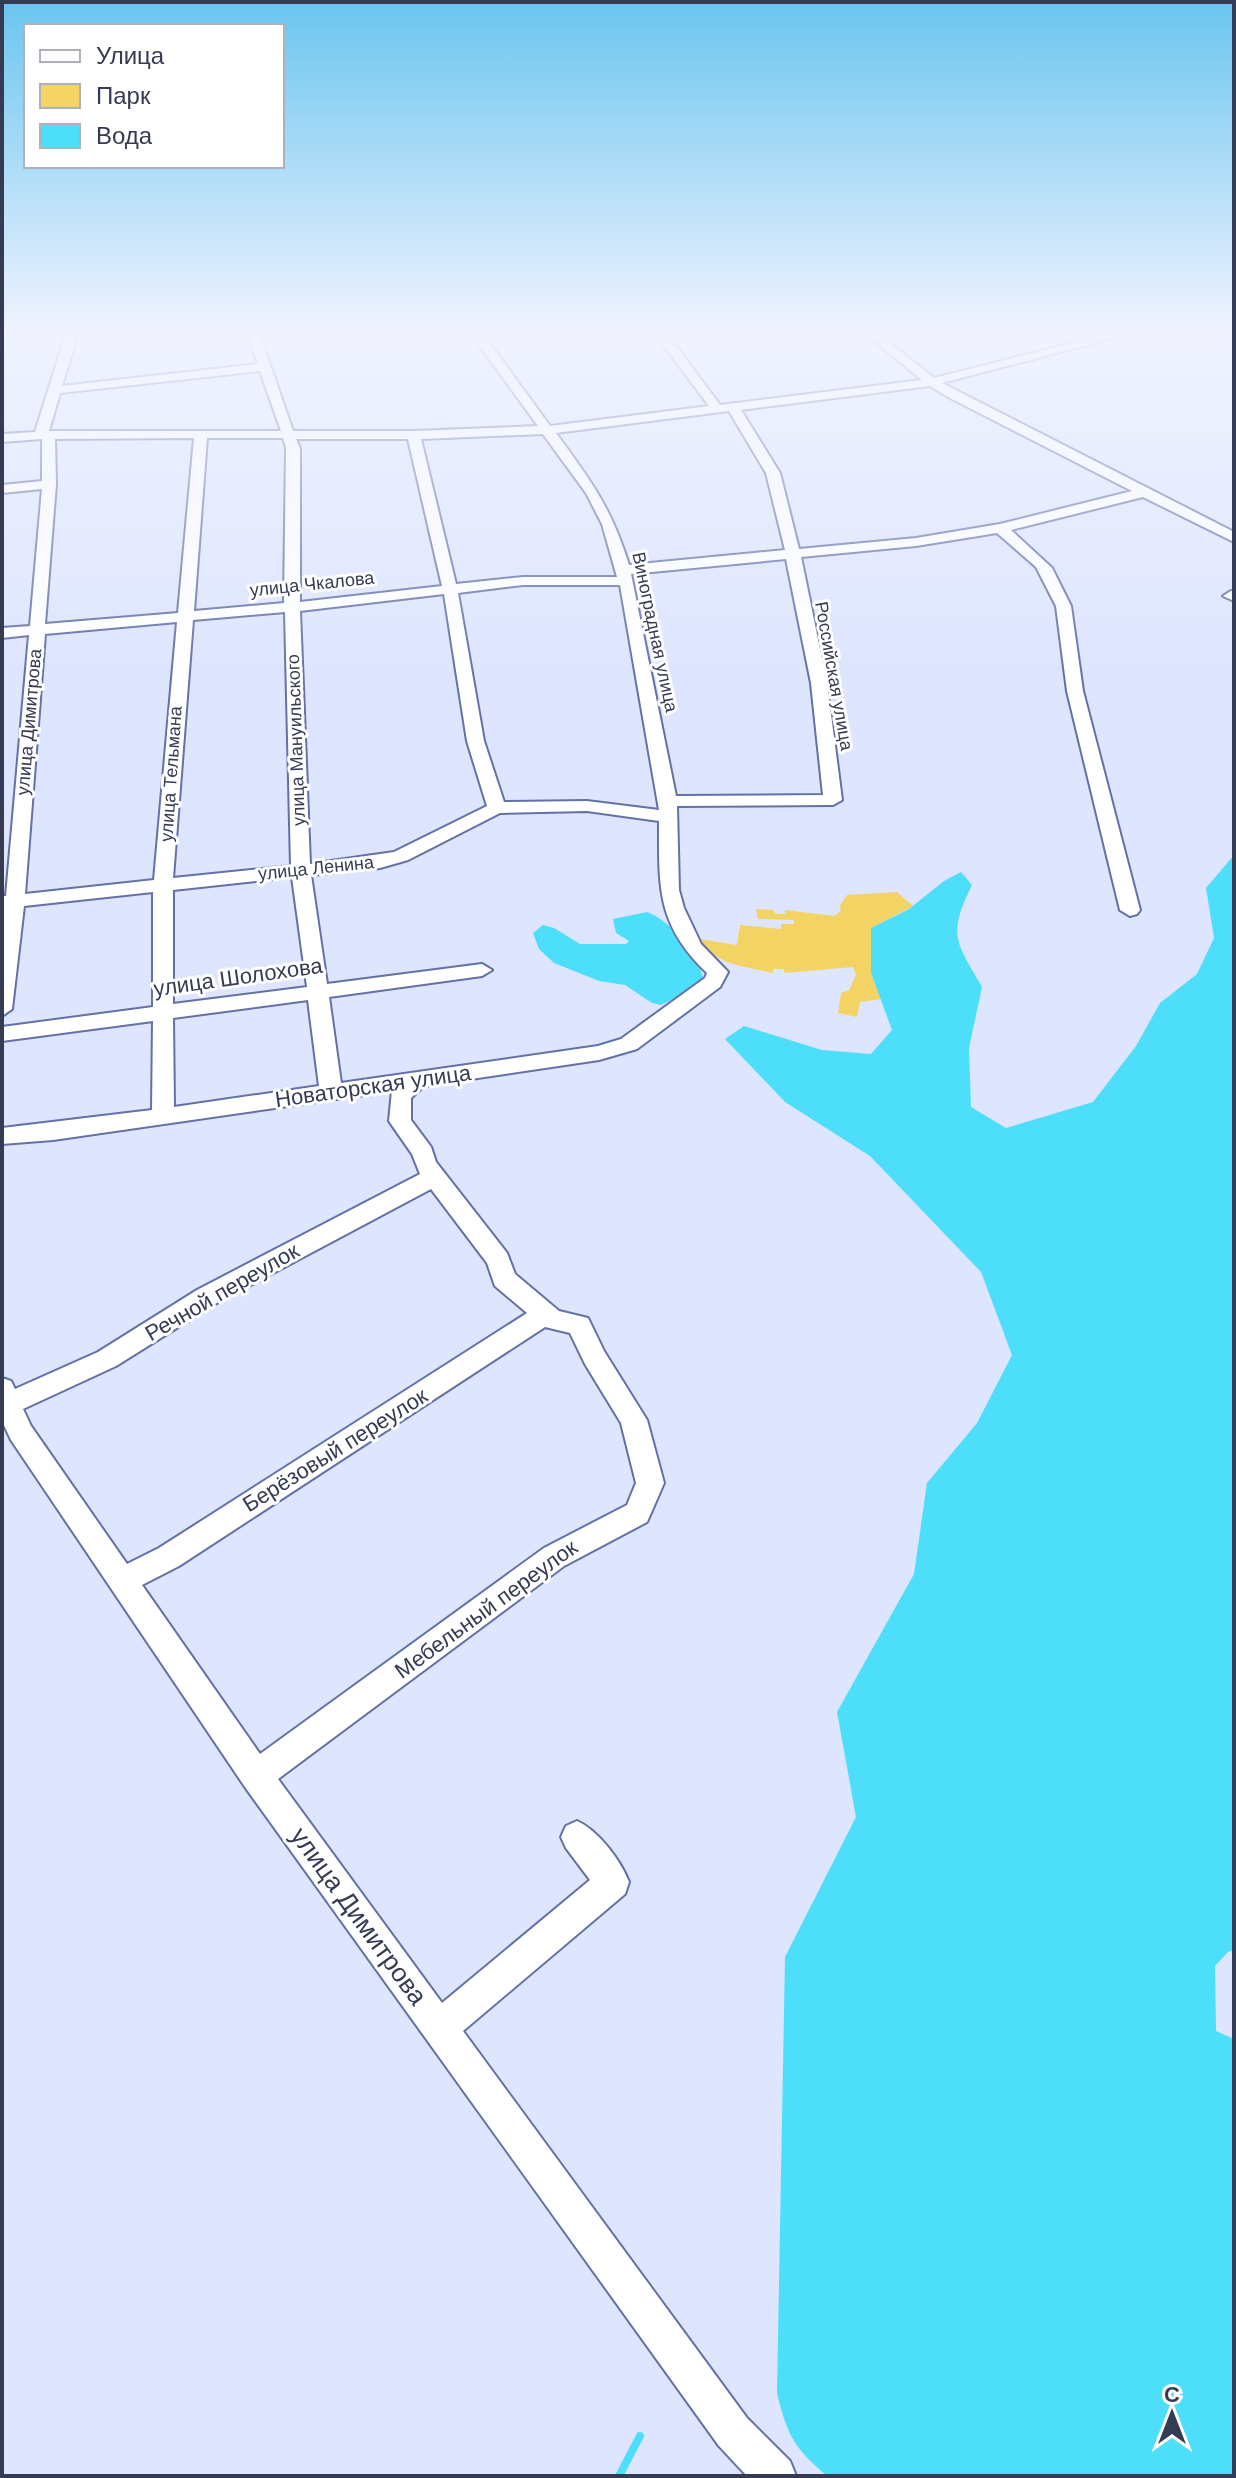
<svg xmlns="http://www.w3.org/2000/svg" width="1236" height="2478" font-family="Arial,sans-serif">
<rect width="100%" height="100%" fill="#dee5fe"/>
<path fill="#f4d365" d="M897,892L913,906L871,928V973L881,999L860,1002L857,1017L838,1013L841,993L849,990L856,975L853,967L785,973L783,969H773V973C735,964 724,967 693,938L737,945L740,925L781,929V924H794V920L758,919L756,909L774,910L775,914H785V910L834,916L841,911L840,905L847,895Z"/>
<path fill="#4ddffa" d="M1234,855V1950L1228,1952L1215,1966L1216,2031L1234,2039V2476H827C794,2448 787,2435 777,2393L785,1957L856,1817L837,1712L914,1574L927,1483L977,1423L1012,1355L981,1272L870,1156L785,1102L725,1039L744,1026L822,1050L871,1054L892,1030L871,973V928L909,909L944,881L961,872L972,885C947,936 956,941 982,987L969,1048L971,1107L1006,1128L1093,1102L1136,1046L1160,1003L1197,974L1214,938L1206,888Z
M647,912C671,921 696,952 703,977L693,989L661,1005L652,1003L625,985L599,981L554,963L539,949L533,933L543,925L554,928L580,944H626L629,941L616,933L613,919Z"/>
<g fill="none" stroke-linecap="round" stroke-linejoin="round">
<path stroke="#4ddffa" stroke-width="8" d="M619,2476L640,2436"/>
<defs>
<path id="minor" d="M68,327H80L62,386L258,364L245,327H257L293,431H414L538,426L466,327H478L550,426L709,406L650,327H662L720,405L922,380L857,327H870L934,378L1136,327H1156L942,383L1234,532V542L1143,497L1011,530L1052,568L1071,606L1083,691L1140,910L1137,914L1130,916L1120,910L1067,691L1056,606L1036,567L997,533L916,546L801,557L827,683L842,800L833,805L677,806L679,890L684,908L701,944L728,972L720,987L637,1049L599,1060L424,1086L411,1098V1120L431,1147L436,1162L507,1253L515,1274L559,1311L588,1318L604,1351L647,1420L664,1483L647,1522L564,1566L278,1779L442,2003L590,1880L566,1848L561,1837L566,1826L577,1821C598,1830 621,1861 629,1882L625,1894L463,2031L747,2418L790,2461L796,2476H747L719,2446L245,1787L11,1440L2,1421V1378L11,1381L15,1389L98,1352L197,1290L420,1174L412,1154L389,1121L392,1091L53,1140L2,1144V1128L152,1110L153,1021L2,1041V1027L153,1007V892L24,906L12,1009L2,1016L4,908H2V896H6L29,635L2,638V628L30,626L42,489L2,493V485L42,481V439L2,442V434L35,432ZM260,371L281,431H49L60,393ZM930,386L950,398L1132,491L1000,524L916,538L799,549L780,473L741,410ZM729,411L766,473L785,550L629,565C611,507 591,481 556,433ZM543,434L586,493L602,524L617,577H523L456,584L421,439ZM194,438L178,613L45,624L56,484L55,439ZM207,438H283L286,448L284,603L194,611ZM296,439H408L442,586L300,602V448ZM786,559L811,683L823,795L676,796L631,574ZM523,585H620L659,810L587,801L504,802L484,741L458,593ZM444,594L467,741L487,806L394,852L310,864L300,611ZM285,612L291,866L173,878L193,620ZM177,622L154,880L25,894L45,634ZM587,811L659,821C659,887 656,924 707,973L705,978L621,1039L598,1046L341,1083L329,997L482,976L492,970L482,964L327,984L311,875L380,868L408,860L500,813ZM292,877L307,987L173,1004V890ZM308,1000L319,1086L174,1107L173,1018ZM431,1189L487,1263L495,1286L527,1313L159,1548L127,1564L31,1426L23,1409L116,1366L215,1304ZM545,1327L570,1333L585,1364L621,1423L636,1483L627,1505L544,1548L260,1754L142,1585L179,1566Z
M1231,591H1234V601L1223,596Z"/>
</defs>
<use href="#minor" stroke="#6371a7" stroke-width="4"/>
<use href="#minor" fill="#fff" fill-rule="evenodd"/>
</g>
<linearGradient id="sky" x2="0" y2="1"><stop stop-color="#6ac5ef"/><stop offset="0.49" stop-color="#f0f3ff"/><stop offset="1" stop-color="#f0f3ff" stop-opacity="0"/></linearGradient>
<rect width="1236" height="674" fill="url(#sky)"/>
<g text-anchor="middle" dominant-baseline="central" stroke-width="6" stroke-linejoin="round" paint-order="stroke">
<g font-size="18" fill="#353b53" stroke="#fff">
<text transform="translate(312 584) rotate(-6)">улица Чкалова</text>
<text transform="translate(655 632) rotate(78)">Виноградная улица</text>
<text transform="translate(834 676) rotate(80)">Российская улица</text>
<text transform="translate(29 722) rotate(-85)">улица Димитрова</text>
<text transform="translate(296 740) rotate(-92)">улица Мануильского</text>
<text transform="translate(171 774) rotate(-86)">улица Тельмана</text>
<text transform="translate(316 868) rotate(-6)">улица Ленина</text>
</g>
<g font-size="22" fill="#353b53" stroke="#fff">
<text transform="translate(238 977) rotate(-8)">улица Шолохова</text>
<text transform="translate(373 1086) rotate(-8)">Новаторская улица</text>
<text transform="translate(222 1292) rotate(-30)">Речной переулок</text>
<text transform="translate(335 1450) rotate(-32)">Берёзовый переулок</text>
<text transform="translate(486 1609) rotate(-36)">Мебельный переулок</text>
</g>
<g font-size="26" fill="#353b53" stroke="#fff">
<text transform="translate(359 1916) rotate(54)">улица Димитрова</text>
</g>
</g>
<rect width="1236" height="2478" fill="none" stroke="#353b53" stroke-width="8"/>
<rect x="24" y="24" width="260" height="144" fill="#ffffff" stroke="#aeb1ba" stroke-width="2"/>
<rect x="40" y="50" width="40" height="12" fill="#ffffff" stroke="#aeb1ba" stroke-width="2"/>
<text x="96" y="64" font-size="24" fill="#353b53">Улица</text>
<rect x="40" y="84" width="40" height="24" fill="#f4d365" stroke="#aeb1ba" stroke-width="2"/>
<text x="96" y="104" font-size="24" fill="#353b53">Парк</text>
<rect x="40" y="124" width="40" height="24" fill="#4ddffa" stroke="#aeb1ba" stroke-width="2"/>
<text x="96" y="144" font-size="24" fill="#353b53">Вода</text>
<g transform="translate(1172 2414)" stroke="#ffffff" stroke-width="6" paint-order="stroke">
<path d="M0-6L14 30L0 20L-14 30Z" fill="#353b53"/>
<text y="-12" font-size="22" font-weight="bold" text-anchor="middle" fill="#353b53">С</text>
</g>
</svg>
